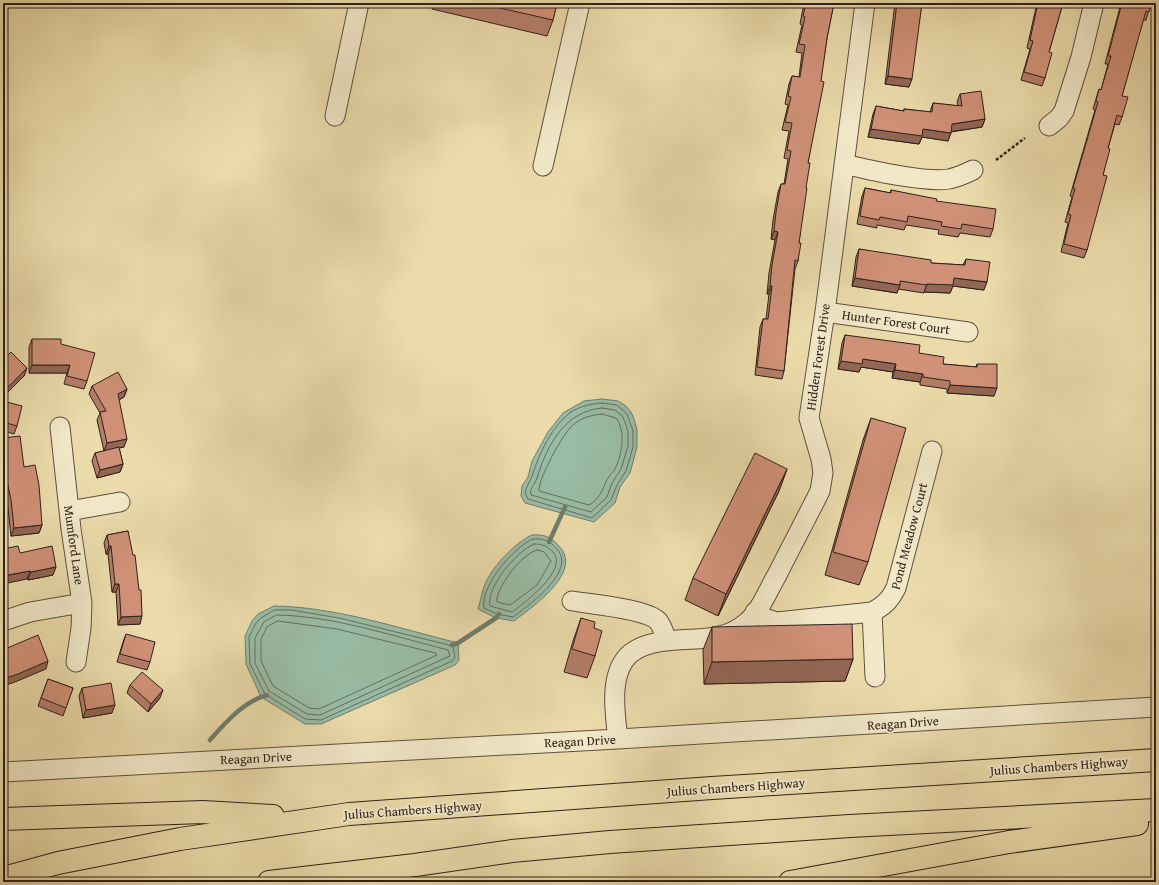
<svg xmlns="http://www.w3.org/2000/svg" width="1159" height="885" font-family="'Gentium Book Plus',serif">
<rect width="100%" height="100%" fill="#ebdbab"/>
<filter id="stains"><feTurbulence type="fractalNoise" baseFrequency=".005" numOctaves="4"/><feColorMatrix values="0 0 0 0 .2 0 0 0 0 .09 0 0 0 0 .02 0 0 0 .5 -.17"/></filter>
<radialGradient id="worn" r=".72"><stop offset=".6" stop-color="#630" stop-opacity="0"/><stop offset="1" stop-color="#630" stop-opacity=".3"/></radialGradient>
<path fill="#99bca5" stroke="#6f7e6d" d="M602,399L618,401L626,406L631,412L634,419L637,430V447L630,473L620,487L615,503L594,522L525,503L521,496L522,486L528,477L532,461L548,432L563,413L584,401Z
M532,535C544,534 551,537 559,546C584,572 532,607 514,621L496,618L478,609C481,600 482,590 486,582C493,566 516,542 532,535Z
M274,606C336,607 398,628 458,643L459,660L455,665L321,724H305L261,697L246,664L245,636L252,621L258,614Z"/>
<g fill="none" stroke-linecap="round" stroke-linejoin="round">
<path stroke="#646e60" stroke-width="1" d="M602,403L617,405L627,414L633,431V447L626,471L617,485L611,500L592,518L528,499C522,490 529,485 532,476C539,455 549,432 565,417C575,407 589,404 602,403Z
M602,408L615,410L623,417L628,431V446L621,469L612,483L607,497L591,512L531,495C529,489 535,484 537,478C547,445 565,411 602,408Z
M602,414L616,418C626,431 622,453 616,467C614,472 609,475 607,480C602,490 600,499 589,505L539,491C538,479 563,433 573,425C581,418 591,415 602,414Z
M533,539C544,538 550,541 557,549C577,571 528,606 513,617L497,614L484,608C480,586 514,547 533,539Z
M534,544C543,544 547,546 553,552C569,570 524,603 512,612L490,606C486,587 517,551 534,544Z
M538,550L544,552L551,561L537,585L510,605L497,602C495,588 524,551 538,550Z
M275,610H291L339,618L453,646L455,658L452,661L321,720L305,719L265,694L250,664L249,637L256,623L261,618Z
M277,615C334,616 393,636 448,650L450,656L320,715L307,714L269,691L255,663V638L264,622Z
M278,621L337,629L435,653L437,655L319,709L309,708L273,686L261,661V639L267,627Z"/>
<path stroke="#6f7e6d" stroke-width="4.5" d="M549,542L565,507
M452,645L458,643L496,618L499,614
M210,740C226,722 243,702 267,695"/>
<defs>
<path id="minor" d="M335,116L359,3
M1049,126L1059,118L1064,111L1081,57L1094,3
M844,164C870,170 924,183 949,179C958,177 965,174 973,170
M543,166L580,3
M825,312L968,332
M60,427L71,529L82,603L81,628L76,662
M69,511L120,502
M572,601C590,604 647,609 658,621C663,627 664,634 667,641
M755,612L764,618L777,622L872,612C884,606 890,600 896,588L932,451
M872,612L875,677
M3,621L30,612L82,603
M618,739C615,714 608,672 631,653C648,640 675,640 696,639C714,638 731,636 746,623C760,612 768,590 777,575C791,547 806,519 820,491L823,473L821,459L809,418L825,312L865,3
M3,772L618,739L1156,707"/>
<path id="highway" d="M3,819L203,812L273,816
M3,878L58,863L180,839L349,814L712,788L1156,760
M269,882L415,865L512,851L610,842L850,826L1156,810
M790,882L1009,842L1137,824"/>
</defs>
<use href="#minor" stroke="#5e503e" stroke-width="21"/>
<use href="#highway" stroke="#2f211a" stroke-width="24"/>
<path stroke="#2f211a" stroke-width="2.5" stroke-dasharray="3 2" stroke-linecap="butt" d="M996,160L1025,138"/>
<use href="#minor" stroke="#f2e8c8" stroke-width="19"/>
<use href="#highway" stroke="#ebdbab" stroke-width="22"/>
</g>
<path fill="#b37d67" stroke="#2f211a" d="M433,3H557L553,20L547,36L432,9Z
M804,3H834L827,38L808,163L799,243L798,261L795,269L784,371L782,379L755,375L760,327L763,319H766L769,294H767L769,273L775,240L771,239L773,220L778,192L781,184H784L788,159L784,158L789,131L782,130L788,105L785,104L789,84L792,76L799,77L802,53L796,52L802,25L800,24Z
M895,3H922L909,87L885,84Z
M1037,3H1063L1049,52L1045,78L1042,86L1021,80L1030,49L1027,48Z
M1121,3H1151L1146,20H1143L1122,96V117L1119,125L1115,124L1108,148L1103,175L1087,250L1084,258L1061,252L1068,223L1065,222L1072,197L1070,196L1095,110L1093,109L1099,89L1101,90L1108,64H1105Z
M960,94L985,119L982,127L951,132L948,141L922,137L919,144L868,137L873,114L876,106L903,111L904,109L930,112L933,103L958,106L957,102Z
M865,188L890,193L891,190L936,201L993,229L990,237L960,233L958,237L938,234L939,230L906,225L904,230L877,225V228L857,224L862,196Z
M859,249L931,263L963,265L966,259L984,290L953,286L950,293L924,292V293L898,289L897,293L852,286L856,257Z
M845,335L919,353L943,364L976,367L977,364L994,396L947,393V389L920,385V382L892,378L893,372L861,367L859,372L838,369L842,343Z
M32,339L87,381L84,389L64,384L67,373H29V347Z
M3,360L27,368L24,376L3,397Z
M92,386L127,389L124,397L119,400L124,447L119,448L123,464L120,472L97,478L92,461L95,453L104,451L97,420L100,413L89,394Z
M3,401L17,426L14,434L3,431Z
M871,418L868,562L859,585L825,575L863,440Z
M3,438L24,467L42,525L39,533L11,536L8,508L3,484Z
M787,469L779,491L718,616L685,600L693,578Z
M128,531L140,624L118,625L116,592H112L108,554H106L104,543L107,535Z
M20,553L53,575L28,580Z
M581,618L594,628L595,656L587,678L564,672L573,641Z
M712,627L853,659L845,681L704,684L703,650Z
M126,634L150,662L147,670L117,662L123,642Z
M48,679L73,688L63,716L38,706Z
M130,685L160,698L148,712L127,693Z
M82,688L112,713L83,718L79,696Z"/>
<path fill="#926654" stroke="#2f211a" d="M888,76L912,79L909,87L885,84Z
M985,119L982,127L949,132L952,124Z
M871,129H923L951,133L948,141L922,137L919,144L868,137Z
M774,231L778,232L775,240L771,239Z
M855,278L900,285L897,293L852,286Z
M954,278L987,282L984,290L953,286L950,293L924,292L927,284Z
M770,286H772L769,294H767Z
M863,359L896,364L893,372L861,367L859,372L838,369L841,361Z
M32,365H70L67,373H29Z
M27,368L24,376L3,397L6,389Z
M895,370L923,374L920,382L892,378Z
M950,385L997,388L994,396L947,393Z
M127,389L124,397L115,402L118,394Z
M127,439L124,447L104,451L107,443Z
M123,464L120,472L97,478L100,470Z
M787,469L779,491L718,616L726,594Z
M42,525L39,533L11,536L14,528Z
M109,546H111L108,554H106Z
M56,567L53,575L28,580L31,572Z
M30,571L27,579L3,584V576Z
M115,584H119L116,592H112Z
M142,616L140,624L118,625L121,617Z
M853,659L845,681L704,684L712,662Z
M48,661L46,669L15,682L3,686V679Z
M163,690L160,698L148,712L151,704Z
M115,705L112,713L83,718L86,710Z"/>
<path fill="#d09178" stroke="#2f211a" d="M478,3H557L553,20Z
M806,3H834L827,38L821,81L824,82L808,163H810L806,188H807L799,243H801L798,261L795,260L784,371L757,367L763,319H768L772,286H770L772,265L778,232L774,231L776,212L781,184H785L791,151L787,150L792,123L785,122L791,97L788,96L792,76L800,77L805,45L799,44L805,17L803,16Z
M897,3H922L912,79L888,76Z
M1038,3H1063L1049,52L1052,53L1045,78L1024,72L1033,41L1030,40Z
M1122,3H1151L1149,12L1146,11L1122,96L1128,97L1122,117L1117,115L1108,148L1110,149L1103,175L1107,176L1087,250L1064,244L1071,215L1068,214L1075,189L1073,188L1098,102L1096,101L1099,89L1101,90L1111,56H1108Z
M981,91L985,119L952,124L951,133L923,129L922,136L871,129L876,106L904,111V109L932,112L933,103L962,106L960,94Z
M865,188L891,193V190L937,199L936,201L996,209L993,229L962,224L961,229L941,226L942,222L908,216L907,222L880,217L879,220L860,216Z
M859,249L931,260V263L965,265L966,259L990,262L987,282L954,278L953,285L927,284L926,285L900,281V285L855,278Z
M845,335L920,345L919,353L944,357L943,364L977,367V364H997V388L950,385V381L923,377V374L895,370L896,364L863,359L862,364L841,361Z
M32,339H61V344L95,353L87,381L67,376L70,365H32Z
M11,352L27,368L6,389L3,385V360Z
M118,372L127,389L118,394L127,439L107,443L100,412L106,411L92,386Z
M3,401L22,406L17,426L3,422Z
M871,418L906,428L868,562L833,552Z
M20,436L24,467L35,465L39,485L42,525L14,528L11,500L3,462V438Z
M119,447L123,464L100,470L95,453Z
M755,453L787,469L726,594L693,578Z
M128,531L133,555H135L139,590H141L142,616L121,617L119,584H115L111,546H109L107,535Z
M18,546L20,553L52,546L56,567L31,572L30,571L3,576V549Z
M581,618L595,622L594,628L602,631L595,656L572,649Z
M852,624L853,659L712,662V627Z
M126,634L155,642L150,662L120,654Z
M38,635L48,661L18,674L3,679V647L4,646L5,649Z
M142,672L163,690L151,704L130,685Z
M48,679L73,688L66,708L41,698Z
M111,683L115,705L86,710L82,688Z"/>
<g text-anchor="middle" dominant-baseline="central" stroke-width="4" stroke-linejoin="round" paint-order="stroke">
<g font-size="13" fill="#2f211a" stroke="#f2e8c8">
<text transform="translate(896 322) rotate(8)">Hunter Forest Court</text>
<text transform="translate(818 357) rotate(-82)">Hidden Forest Drive</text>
<text transform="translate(909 536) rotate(-75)">Pond Meadow Court</text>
<text transform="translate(74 545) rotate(82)">Mumford Lane</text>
<text transform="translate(903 723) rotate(-4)">Reagan Drive</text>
<text transform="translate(580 741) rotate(-3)">Reagan Drive</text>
<text transform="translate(256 758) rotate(-3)">Reagan Drive</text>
<text transform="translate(1059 766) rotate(-4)">Julius Chambers Highway</text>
<text transform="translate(736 787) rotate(-4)">Julius Chambers Highway</text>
<text transform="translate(413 810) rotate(-4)">Julius Chambers Highway</text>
</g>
</g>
<rect width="1159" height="885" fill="none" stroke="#ebdbab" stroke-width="16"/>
<rect x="4" y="4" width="1151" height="877" fill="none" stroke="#2f211a" stroke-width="2"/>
<rect x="8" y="8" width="1143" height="869" fill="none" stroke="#2f211a"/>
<rect width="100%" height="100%" filter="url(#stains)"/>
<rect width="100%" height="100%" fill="url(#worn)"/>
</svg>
